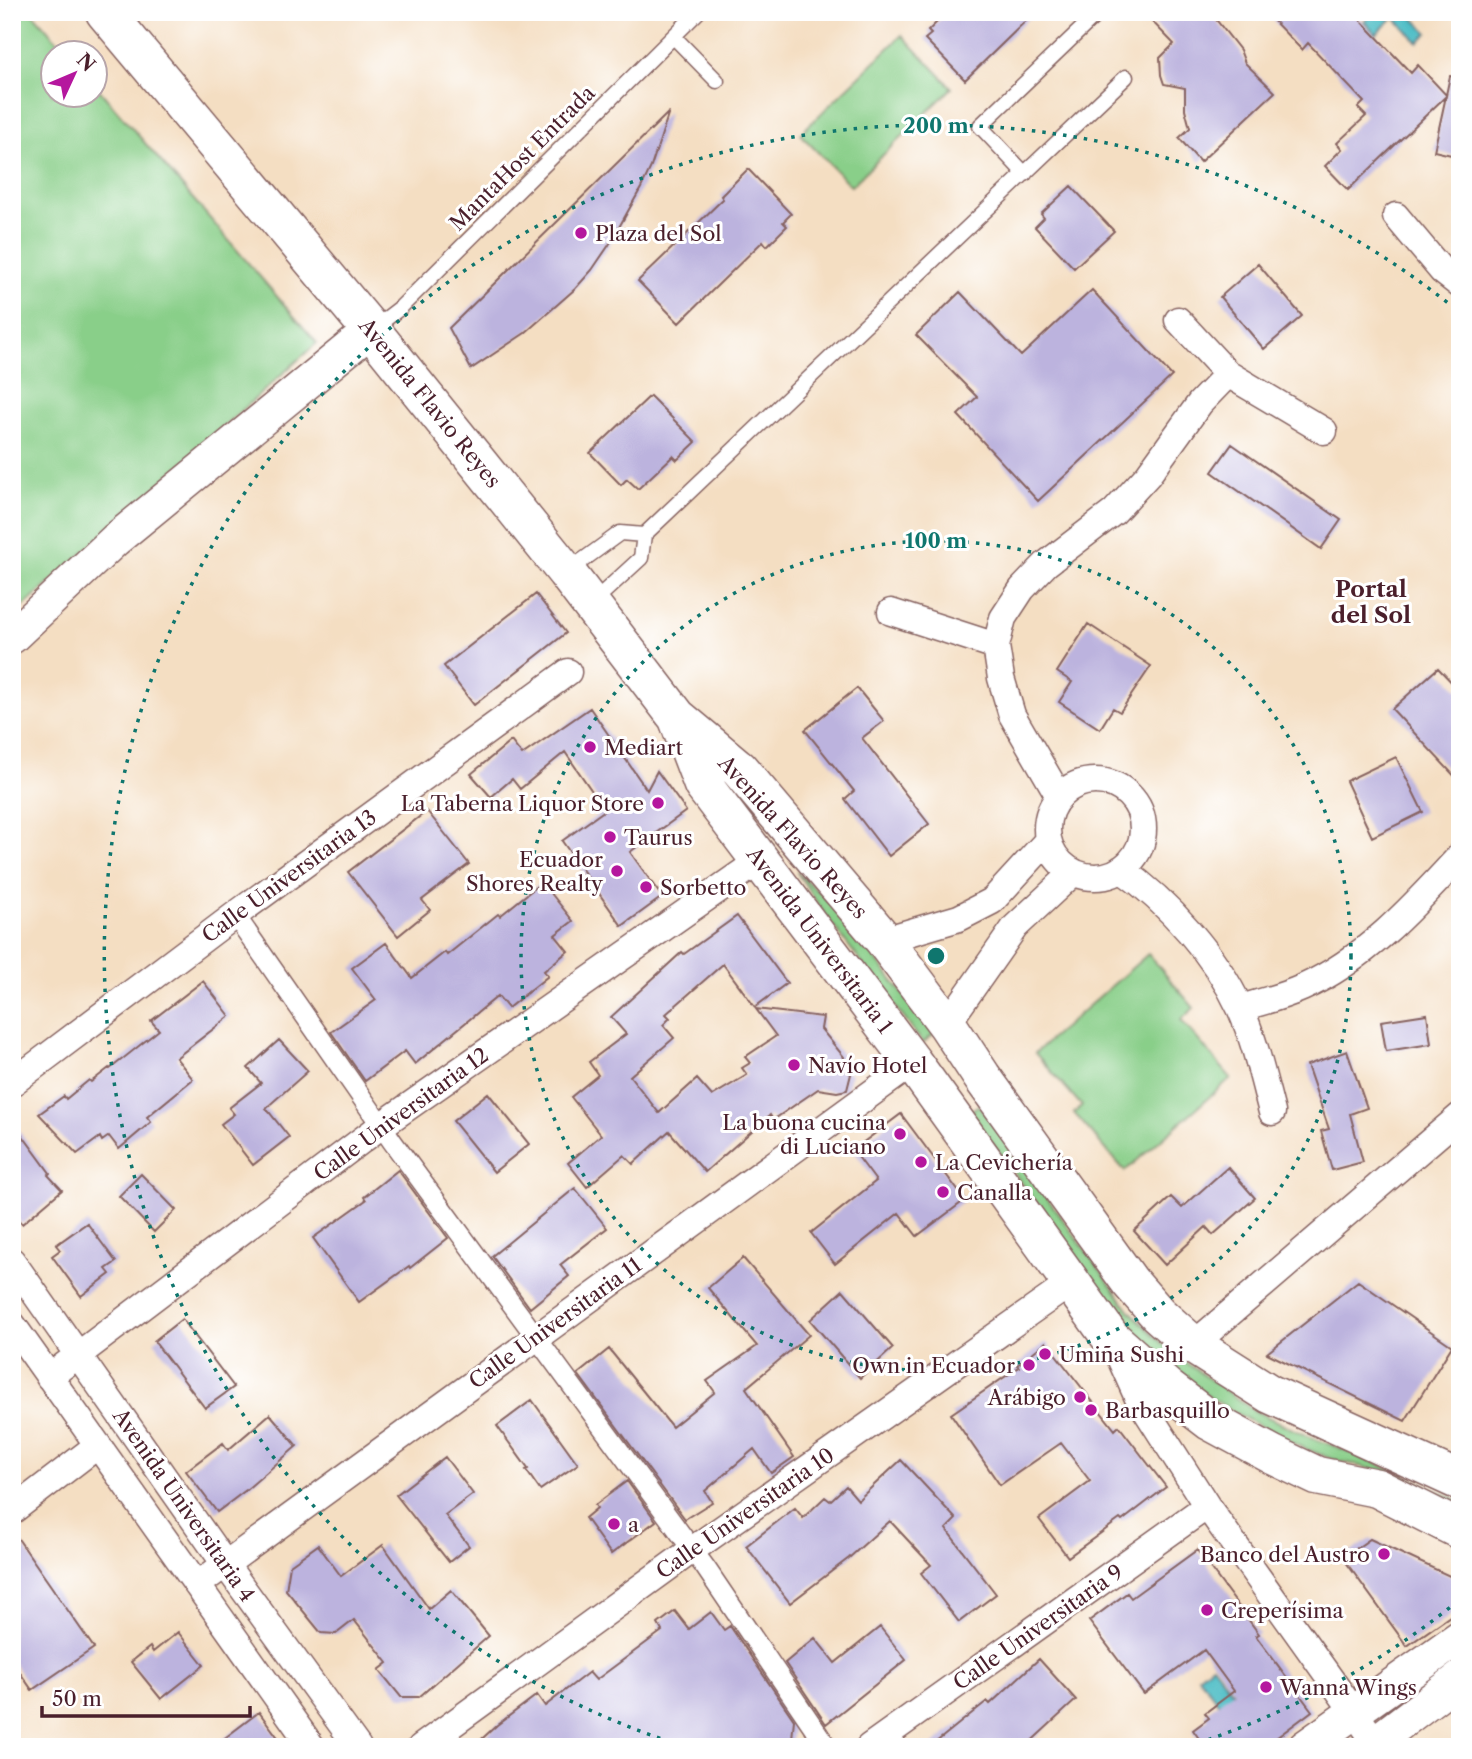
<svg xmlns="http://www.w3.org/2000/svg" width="1472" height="1759" font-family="'Libre Caslon Text',serif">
<rect width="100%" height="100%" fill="#fff"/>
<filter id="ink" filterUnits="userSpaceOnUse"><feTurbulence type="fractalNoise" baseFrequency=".0143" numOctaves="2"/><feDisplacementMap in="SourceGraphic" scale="14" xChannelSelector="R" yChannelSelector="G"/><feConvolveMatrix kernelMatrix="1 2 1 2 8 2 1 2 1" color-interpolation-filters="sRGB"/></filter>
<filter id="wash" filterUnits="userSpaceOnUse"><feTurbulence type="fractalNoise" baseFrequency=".00686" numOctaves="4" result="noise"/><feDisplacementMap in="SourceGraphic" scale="28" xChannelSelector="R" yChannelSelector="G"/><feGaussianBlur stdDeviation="1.57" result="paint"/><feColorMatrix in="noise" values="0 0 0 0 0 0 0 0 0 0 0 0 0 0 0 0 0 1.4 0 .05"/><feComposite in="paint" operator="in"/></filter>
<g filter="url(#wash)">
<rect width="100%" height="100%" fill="#f4dec2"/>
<path fill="#89cf89" stroke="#6a775a" stroke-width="2" d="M12,12H32L67,52H52V94H94L95,85L317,343L12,617Z
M902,35L952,88L851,186L800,134Z
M796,871L837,909L934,1034L923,1043L826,916Z
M1148,954L1194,1008L1181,1020L1231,1078L1125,1171L1074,1113L1082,1106L1035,1053Z
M979,1105L1130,1311L1171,1352L1253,1410L1307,1436L1353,1453L1460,1501V1505L1390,1474L1329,1458L1299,1446L1239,1415L1202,1392L1163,1361L1126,1325L969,1112Z"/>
<path fill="#4fbec6" stroke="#4c6e78" stroke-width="2" d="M1374,12H1408L1428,33L1418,42L1394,17L1376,34L1364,21Z
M1212,1665L1255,1720L1224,1710L1198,1676Z"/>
<g id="blocks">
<path fill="#bcb3de" d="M947,12H1035L965,80L925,39L931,34L928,31Z
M1143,12H1210L1240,50L1245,63L1275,92L1200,162L1179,138L1190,128L1185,109V88L1164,84L1161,75L1160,58L1174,44Z
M1265,12H1353L1411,73L1418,65L1446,95L1450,76L1460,77V157L1434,151L1446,96L1348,190L1325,166L1342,149L1337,143L1366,116L1358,108L1364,102L1308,43L1302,50Z
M669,112L651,167L641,188L609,245L592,270L575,289L525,333L471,369L449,328Z
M748,169L791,214L783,222L787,226L767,246L763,241L679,323L638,281L723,199L721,196Z
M1071,186L1114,231L1074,268L1035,227L1044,218L1041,214Z
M1258,264L1302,316L1264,349L1220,297Z
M1092,290L1172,376L1038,501L958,415L977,397L916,335L960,292L1021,356Z
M650,396L696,442L677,460L673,456L638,489L627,479L621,485L590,453Z
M1232,444L1341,520L1321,549L1212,472Z
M536,594L566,633L474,705L444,666Z
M1088,624L1151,666L1120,712L1113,708L1100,729L1059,702L1072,682L1057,672Z
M1438,668L1460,691V782L1392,709Z
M857,688L884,721L862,738L929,824L889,856L845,799L854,791L805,730Z
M590,708L647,790L657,771L686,811L630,852L662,897L622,926L562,841L605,810L565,752L520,789L512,779L491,797L471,774L511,741L522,755Z
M1396,757L1423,812L1372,837L1346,781Z
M427,811L469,864L422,900L430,910L398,936L348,872Z
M542,882L573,921L555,935L568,951L544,971L548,976L508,1008L498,996L415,1064L405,1051L365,1081L331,1032L376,1000L352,968L386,943L412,978L445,952L447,955L498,914L500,916Z
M737,916L787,983L755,1007L723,964L666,1014L670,1018L663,1025L674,1038L630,1076L659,1113L697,1079L712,1096L747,1075L742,1068L750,1063L745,1057L776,1036L756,1009L823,1017L821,1029L844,1057L841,1067L851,1074L847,1090L837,1092L818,1089L773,1120L770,1115L705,1172L669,1131L633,1164L624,1155L587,1187L568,1163L601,1135L571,1097L598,1075L589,1062L626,1034L611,1017L682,952L684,954Z
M203,981L230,1016L176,1058L193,1079L147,1117L151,1122L119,1149L109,1136L102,1141L100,1137L77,1154L39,1114L64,1096L66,1099L89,1080L91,1082L109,1068L110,1069L159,1030L151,1021Z
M1427,1014L1431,1044L1386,1051L1381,1021Z
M279,1040L308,1071L266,1108L289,1137L253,1165L221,1124L234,1114L229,1108L261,1083L248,1068Z
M1347,1051L1367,1108L1350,1114L1363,1162L1332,1170L1321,1131L1329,1129L1307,1065Z
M488,1093L529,1144L494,1172L453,1121Z
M901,1114L965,1200L917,1236L899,1213L835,1264L811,1233L876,1181L853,1150Z
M12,1121L50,1173L48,1175L62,1190L22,1224L12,1213Z
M1228,1167L1255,1198L1213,1235L1206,1227L1165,1265L1134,1231L1171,1197L1182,1208Z
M398,1170L448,1238L410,1268L409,1266L359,1302L313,1238L366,1200L364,1197Z
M141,1174L176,1210L154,1232L119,1196Z
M575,1188L607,1228L560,1265L569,1276L530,1308L492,1256Z
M87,1223L116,1262L106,1269L110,1274L81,1296L52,1256L60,1250L56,1245Z
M743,1258L809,1335L746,1388L794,1457L771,1473L754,1449L705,1491L712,1502L685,1519L578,1374L609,1349L672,1427L715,1392L707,1381L757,1346L708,1288Z
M1358,1281L1452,1346L1405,1421L1267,1353Z
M843,1290L893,1348L860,1378L810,1320Z
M182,1319L234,1387L205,1408L154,1341Z
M1046,1342L1115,1430L1119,1426L1166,1487L1122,1521L1120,1519L1068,1557L1039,1519L1090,1481L1061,1443L1000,1485L951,1414L1019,1367L1017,1365Z
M532,1400L578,1464L540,1490L526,1470L528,1469L497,1426Z
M270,1414L297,1446L246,1490L217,1512L186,1471L223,1443L228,1450Z
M445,1457L473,1494L445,1515L469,1546L449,1562L396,1495Z
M901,1460L956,1519L946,1529L996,1594L959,1622L921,1573L931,1565L890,1521L849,1558L790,1603L746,1546L795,1508L803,1518L825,1497L830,1501L846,1486L858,1500Z
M627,1481L656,1521L611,1554L585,1518L597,1508L595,1505Z
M12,1530L94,1648L32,1690L12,1661Z
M1370,1539L1452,1577L1460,1587V1609L1407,1646L1343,1558Z
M318,1545L341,1576L383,1545L429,1609L451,1590L489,1636L419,1697H401L379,1670L388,1663L354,1620L336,1634L321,1633L286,1590L290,1565Z
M1197,1550L1259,1634L1256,1636L1312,1711L1264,1747H1205L1193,1730L1209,1718L1205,1713L1234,1691L1204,1650L1144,1694L1089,1621L1127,1593L1131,1598Z
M675,1611L689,1629L711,1612L724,1630L730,1626L794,1720L791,1747H473L497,1725L537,1695L545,1706L589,1672L596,1680L662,1631L658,1624Z
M880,1627L906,1660L826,1724L785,1663L815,1638L835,1663Z
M178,1632L204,1665L161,1699L131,1662L150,1647L153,1652Z
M1039,1659L1076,1700L1025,1747H930L987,1701L990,1704Z
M259,1712L285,1747H213Z"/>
</g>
</g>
<g filter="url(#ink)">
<use href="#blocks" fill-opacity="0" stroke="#866260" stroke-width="2"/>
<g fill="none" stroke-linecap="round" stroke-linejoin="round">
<defs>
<path id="service" d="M674,37L717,81
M1025,174L980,126L1099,12
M374,328L400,308L698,12
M568,571L620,533L644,535
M592,603L641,558L644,535L1126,77"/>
<path id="pedestrian" d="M235,915L392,1141L705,1567L827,1747"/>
<path id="minor" d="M1396,216L1442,271L1460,285
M1178,320L1228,374L1324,431
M891,612L996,646
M1047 829a48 48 0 1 1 96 0a48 48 0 1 1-96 0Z
M1059,796L1012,715L1001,678L996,646L1003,618L1022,589L1046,564L1114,512L1148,475L1200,403L1228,374
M1121,869C1168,902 1216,956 1240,1008C1255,1041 1263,1078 1272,1112
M884,940L959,918L992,901L1048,840
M1240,1008C1261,1002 1282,997 1302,988C1366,959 1413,907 1460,856
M947,1024L1015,927L1074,872
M12,1083L235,915L568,672
M12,1261L225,1564L358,1747
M12,1324L312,1747
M1193,1345L1460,1116
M1116,1349L1138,1398L1207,1506L1379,1747
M49,1377L382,1125L759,861
M12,1511L98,1445
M197,1585L913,1063
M421,1747L692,1550L1071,1283
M869,1747L1207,1506"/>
<path id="tertiary" d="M12,637L115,540L371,330
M1305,1747L1460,1637
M1369,1747L1460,1678"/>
<path id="secondary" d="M105,12L371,330L566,572L677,717L739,769L884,940L947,1024L982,1077L1130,1282L1158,1314L1193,1345L1270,1394L1460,1481
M678,719L703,785L913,1063L1111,1338L1167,1388L1210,1421L1273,1455L1317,1476L1377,1488L1460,1530"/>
</defs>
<use href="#service" stroke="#866260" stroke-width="17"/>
<use href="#pedestrian" stroke="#866260" stroke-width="22"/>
<use href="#minor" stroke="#866260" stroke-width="29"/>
<use href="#tertiary" stroke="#866260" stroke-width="36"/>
<use href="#secondary" stroke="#866260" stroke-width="41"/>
<use href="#service" stroke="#fff" stroke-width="14"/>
<use href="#pedestrian" stroke="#fff" stroke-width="19"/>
<use href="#minor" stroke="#fff" stroke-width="26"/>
<use href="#tertiary" stroke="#fff" stroke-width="33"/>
<use href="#secondary" stroke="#fff" stroke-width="38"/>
</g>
</g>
<g fill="none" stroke="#0f766e" stroke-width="3.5" stroke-dasharray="3.5 7">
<circle cx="936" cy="956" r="415"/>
<path d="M1458 1601A830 830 0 0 1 1192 1745M680 1745A830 830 0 1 1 1458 311"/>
</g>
<g fill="#b5179e" stroke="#fff" stroke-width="2.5">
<circle cx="581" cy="233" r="7"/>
<circle cx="590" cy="747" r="7"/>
<circle cx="658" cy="803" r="7"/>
<circle cx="610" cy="837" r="7"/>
<circle cx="617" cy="871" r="7"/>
<circle cx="646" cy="887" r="7"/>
<circle cx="794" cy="1065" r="7"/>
<circle cx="900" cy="1134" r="7"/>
<circle cx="921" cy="1162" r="7"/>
<circle cx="943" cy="1192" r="7"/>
<circle cx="1045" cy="1354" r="7"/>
<circle cx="1029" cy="1365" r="7"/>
<circle cx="1080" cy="1397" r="7"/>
<circle cx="1091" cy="1410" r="7"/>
<circle cx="614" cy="1524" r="7"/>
<circle cx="1384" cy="1554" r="7"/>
<circle cx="1207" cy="1610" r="7"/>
<circle cx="1266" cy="1687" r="7"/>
</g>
<g text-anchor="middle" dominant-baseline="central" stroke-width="6" stroke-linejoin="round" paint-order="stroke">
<g font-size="21" fill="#4a1f2b" stroke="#fff">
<text transform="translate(522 158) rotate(-45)">MantaHost Entrada</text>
<text transform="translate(430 403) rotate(51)">Avenida Flavio Reyes</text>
<text transform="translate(793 837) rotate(48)">Avenida Flavio Reyes</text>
<text transform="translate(289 876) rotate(-36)">Calle Universitaria 13</text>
<text transform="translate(820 940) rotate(53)">Avenida Universitaria 1</text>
<text transform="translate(401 1114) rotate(-36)">Calle Universitaria 12</text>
<text transform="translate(555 1323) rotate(-36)">Calle Universitaria 11</text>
<text transform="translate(184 1505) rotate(55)">Avenida Universitaria 4</text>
<text transform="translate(745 1513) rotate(-35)">Calle Universitaria 10</text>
<text transform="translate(1038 1627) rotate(-35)">Calle Universitaria 9</text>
</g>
<g font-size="21" fill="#4a1f2b" stroke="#fff" text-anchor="start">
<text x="595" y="233">Plaza del Sol</text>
<text x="604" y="747">Mediart</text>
<text x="644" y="803" text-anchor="end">La Taberna Liquor Store</text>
<text x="624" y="837">Taurus</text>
<text x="603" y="859" text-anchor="end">Ecuador<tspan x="603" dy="24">Shores Realty</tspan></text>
<text x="660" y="887">Sorbetto</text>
<text x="808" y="1065">Navío Hotel</text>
<text x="886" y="1122" text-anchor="end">La buona cucina<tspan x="886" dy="24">di Luciano</tspan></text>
<text x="935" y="1162">La Cevichería</text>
<text x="957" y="1192">Canalla</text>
<text x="1059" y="1354">Umiña Sushi</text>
<text x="1015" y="1365" text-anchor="end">Own in Ecuador</text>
<text x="1066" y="1397" text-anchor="end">Arábigo</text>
<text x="1105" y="1410">Barbasquillo</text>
<text x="628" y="1524">a</text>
<text x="1370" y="1554" text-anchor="end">Banco del Austro</text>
<text x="1221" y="1610">Creperísima</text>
<text x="1280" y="1687">Wanna Wings</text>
</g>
<g font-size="23" font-weight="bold" fill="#4a1f2b" stroke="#fff">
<text x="1371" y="589">Portal<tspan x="1371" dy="26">del Sol</tspan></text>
</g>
</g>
<circle cx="936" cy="956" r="10" fill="#0f766e" stroke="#fff" stroke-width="3.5"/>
<g font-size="21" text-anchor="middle" font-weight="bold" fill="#0f766e" stroke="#fff" stroke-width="6" stroke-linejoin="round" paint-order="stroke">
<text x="936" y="133">200 m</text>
<text x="936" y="548">100 m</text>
</g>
<rect width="1472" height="1759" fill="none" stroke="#fff" stroke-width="42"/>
<g transform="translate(74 74) rotate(46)"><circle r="33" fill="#ffffff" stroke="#b7a5aa" stroke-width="2"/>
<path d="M0-5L12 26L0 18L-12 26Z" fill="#b5179e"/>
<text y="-10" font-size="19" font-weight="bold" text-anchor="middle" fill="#4a1f2b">N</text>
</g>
<path d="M42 1706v10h208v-10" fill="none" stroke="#4a1f2b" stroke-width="3.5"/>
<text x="52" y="1706" font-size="21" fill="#4a1f2b" stroke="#ffffff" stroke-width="5" paint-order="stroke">50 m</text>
</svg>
